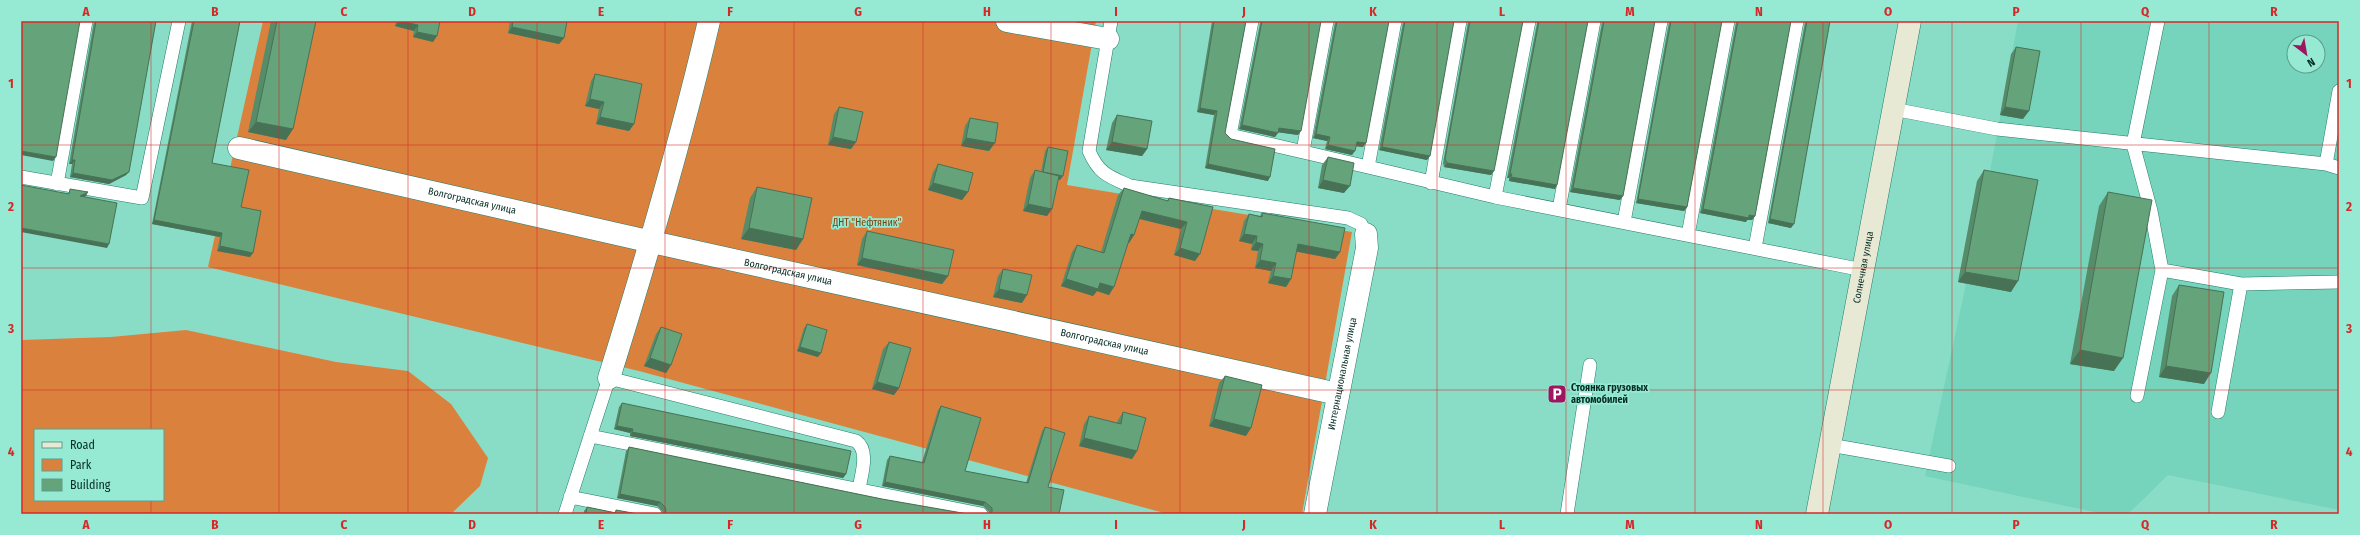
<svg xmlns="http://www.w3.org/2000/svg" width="2360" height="535" font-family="'Fira Sans Condensed',sans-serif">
<rect width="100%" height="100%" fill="#89ddc6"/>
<path fill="#75d4bb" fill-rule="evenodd" d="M2018,21H2339V510L2168,475L2128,514H2104L1925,476L1966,284L1958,282L1977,181L1988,182ZM2294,42H2318V66H2294Z"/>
<path fill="#db813e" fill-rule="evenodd" d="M263,21H1096L1067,185L1352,232L1302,514H1168L639,371L208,267Z
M186,330L336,362L408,371L451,404L488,458L480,486L451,514H21V340L111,337ZM35,430H163V500H35Z"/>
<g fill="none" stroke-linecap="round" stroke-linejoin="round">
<defs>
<path id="lane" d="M1111,21L1089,151C1099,174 1108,176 1130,186L1348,218L1361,224L1366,234
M1252,21L1230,135L1368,167
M1395,21L1368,167L1495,197L1863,270
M1893,109L1997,129L2326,164L2339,91
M1303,151L1327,21
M2326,164L2339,168
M21,177L142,198L179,21
M1431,183L1460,21
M57,184L86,21
M1495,197L1529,21
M1559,209L1594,21
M1624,222L1661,21
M1688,235L1728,21
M1755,248L1797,21
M2162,270L2241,284L2339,282
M2137,396L2162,270L2151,211L2133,144L2158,21
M2218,412L2241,284
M590,436L981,514
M1830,445L1949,466
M570,497L655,514
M565,514L609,378L856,441C870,451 861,475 859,489
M1567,514L1590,365"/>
<g id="street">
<path d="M1007,21L1108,39"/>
<path id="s1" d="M239,148L652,242L1338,394"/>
<path d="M609,378C646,260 681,142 709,21"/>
<path id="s2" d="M1315,514L1367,248L1366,234"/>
</g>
<g id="secondary">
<path id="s3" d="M1817,514L1910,21"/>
</g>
</defs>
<use href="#lane" stroke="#237c69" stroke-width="14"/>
<use href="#street" stroke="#237c69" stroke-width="23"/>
<use href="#secondary" stroke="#237c69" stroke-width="23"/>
<use href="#lane" stroke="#fff" stroke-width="13"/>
<use href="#street" stroke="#fff" stroke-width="22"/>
<use href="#secondary" stroke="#e7e9d5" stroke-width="22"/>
</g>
<path fill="#578c6a" d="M94,21H156L126,175L109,184L70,177L72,164H69Z
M192,21H240L212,163L241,207L250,257L217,251L220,237L152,224Z
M271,21H316L286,140L248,132Z
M396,21H440L433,42L413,37L414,31L395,26Z
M510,21H567L564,38L559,44L508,33Z
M1212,21H1246L1225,133L1268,181L1205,168L1214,115L1197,112Z
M1259,21H1321L1298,135L1278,132L1275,137L1239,129L1260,23Z
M1334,21H1389L1363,147L1356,146L1352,155L1325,149L1327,141L1313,138L1335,22Z
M1402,21H1454L1427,160L1379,150L1403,22Z
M1467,21H1523L1491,175L1444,167L1443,163L1468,22Z
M1536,21H1588L1555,189L1509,181V178H1507L1537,23Z
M1601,21H1655L1623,196L1620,200L1570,192L1602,22Z
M1668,21H1722L1687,207L1684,211L1636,203L1669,22Z
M1735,21H1791L1755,216L1752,220H1747L1746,222L1700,213L1736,22Z
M1804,21H1830L1791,228L1768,223L1805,22Z
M2016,47L2023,119L2000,115L2011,54Z
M595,74L634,124L629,131L596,124L599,109L585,106L591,81Z
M839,107L856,142L851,149L828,145L834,114Z
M1117,115L1147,149L1142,156L1106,150L1112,123Z
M970,118L989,151L961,146L965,126Z
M1048,147L1060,180L1058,179L1052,209L1047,216L1023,211L1030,178L1035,170L1041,172L1045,151Z
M1328,157L1344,193L1318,188L1322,165Z
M938,164L968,192L962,200L928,190L933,172Z
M1984,170L2011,292L1958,282L1977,181Z
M757,187L803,239L796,250L741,239L750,198Z
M1124,188L1167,201L1169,198L1213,207L1195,261L1174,255L1181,229L1139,219L1134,235L1129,243L1128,242L1109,295L1097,291L1093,296L1061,286L1072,252L1077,245L1101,252L1118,195Z
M2108,192L2114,371L2070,364L2099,206Z
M1262,213L1340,252L1335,259L1296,251L1291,279L1286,287L1268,283L1271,271L1255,268L1258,251L1251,250L1252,244L1239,241L1244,221L1249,214L1260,216Z
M867,231L948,276L942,284L857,265L862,239Z
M1003,269L1022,303L993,297L998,276Z
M2179,285L2204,384L2159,377L2172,296Z
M807,324L818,357L797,351L804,328Z
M661,327L671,365L666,373L644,366L656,334Z
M889,342L899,388L894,395L872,389L883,349Z
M1225,376L1246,436L1209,426L1219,383Z
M622,403L846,474L843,478L630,436V433L614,429L619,407Z
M941,406L965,471L1026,483L1042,431L1045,427L1048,487L1059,514H989V512L983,506L882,486L887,460L890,456L922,462L938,410Z
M1123,412L1137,451L1132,459L1079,446L1084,424L1089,416L1117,423L1118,420Z
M629,447L882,499L968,514H663L662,511L657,506L617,498L626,451Z
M587,507L614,513L616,510L638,514H584V511Z"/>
<path fill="#477256" d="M399,21L418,25L414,31L395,26Z
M512,27L564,38L559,44L508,33Z
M417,32L437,36L433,42L413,37Z
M590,99L604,102L599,109L585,106Z
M2005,107L2029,111L2023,119L2000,115Z
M1200,108L1217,111L1214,115L1197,112Z
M600,117L634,124L629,131L596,124Z
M256,122L293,129L286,140L248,132Z
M1242,125L1278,133L1275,137L1239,129Z
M1279,128L1301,131L1298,135L1276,132Z
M1316,134L1330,137L1327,141L1313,138Z
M833,137L856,142L851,149L828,145Z
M966,138L995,143L989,151L961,146Z
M1112,142L1147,149L1142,156L1106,150Z
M1357,142L1366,143L1363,147L1354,146Z
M1328,145L1355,151L1352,155L1325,149Z
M1382,147L1430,156L1427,160L1379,150Z
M21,151L56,157L53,161L21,155Z
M72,160H75L72,164H69Z
M1447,163L1494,171L1491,175L1444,167Z
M1208,164L1270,177L1268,181L1205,168Z
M129,172L126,175L109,184L70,177L73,173Z
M1043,172L1063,176L1060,180L1040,175Z
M1510,174H1512L1509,178H1507Z
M1511,177L1557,185L1555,189L1509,181Z
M1323,180L1350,186L1344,193L1318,188Z
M933,183L968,192L962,200L928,190Z
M1573,188L1623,196L1620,200L1570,192Z
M88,192L86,196L78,200L80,196Z
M1638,199L1687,207L1684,211L1636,203Z
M1028,204L1052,209L1047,216L1023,211Z
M1703,209L1755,216L1752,220H1747L1746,222L1700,213Z
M1142,211L1187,222L1181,229L1136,218Z
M1770,219L1794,224L1791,228L1768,223Z
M154,220L222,233L220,237L152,224Z
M21,228L109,244L107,248L21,232Z
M749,228L803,239L796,250L741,239Z
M1131,234L1134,235L1129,243L1126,242Z
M1244,234L1257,236L1252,244L1239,241Z
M1256,242L1263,244L1258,251L1251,250Z
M1298,244L1340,252L1335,259L1293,251Z
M220,246L253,253L250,257L217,251Z
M1180,248L1200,254L1195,261L1174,255Z
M862,258L948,276L942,284L857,265Z
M1260,260L1276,263L1271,271L1255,268Z
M1965,272L2018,281L2011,292L1958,282Z
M1273,276L1291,279L1286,287L1268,283Z
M1066,279L1100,283L1114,287L1109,295L1097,291L1093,296L1061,286Z
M999,289L1027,295L1022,303L993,297Z
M800,347L821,353L818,357L797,351Z
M2080,350L2123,358L2114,371L2070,364Z
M650,358L671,365L666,373L644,366Z
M2166,366L2211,373L2204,384L2159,377Z
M877,382L899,388L894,395L872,389Z
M1214,419L1251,428L1246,436L1209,426Z
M617,426L633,429L630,433L614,429Z
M632,432L846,474L843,478L630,436Z
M1084,438L1137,451L1132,459L1079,446Z
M885,482L985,502L983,506L882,486Z
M620,494L660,502L657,506L617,498Z"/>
<path fill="#65a37b" stroke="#477256" d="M21,21H80L56,157L21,151Z
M96,21H156L129,172L112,180L73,173L75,160H72Z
M194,21H240L212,163L249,170L241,207L261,211L253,253L220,246L222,233L154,220Z
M277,21H316L293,129L256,122Z
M400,21H440L437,36L417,32L418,25Z
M513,21H567L564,38L512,27Z
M1214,21H1246L1225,133L1231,139L1275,149L1270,177L1208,164L1217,111L1200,108Z
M1262,21H1321L1301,131L1279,128L1278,133L1242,125Z
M1337,21H1389L1366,143L1357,142L1355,151L1328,145L1330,137L1316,134Z
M1405,21H1454L1430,156L1382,147Z
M1470,21H1523L1494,171L1447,163L1445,159Z
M1539,21H1588L1557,185L1511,177L1512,174H1510Z
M1604,21H1655L1623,196L1573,188Z
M1671,21H1722L1687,207L1638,199Z
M1738,21H1791L1755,216L1749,215V218L1703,209Z
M1807,21H1830L1794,224L1770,219Z
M2016,47L2040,51L2029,111L2005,107Z
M595,74L642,84L634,124L600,117L604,102L590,99Z
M839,107L863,112L856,142L833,137Z
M1117,115L1152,121L1147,149L1112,142Z
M970,118L998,123L995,143L966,138Z
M1048,147L1068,151L1063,176L1043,172Z
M1328,157L1354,163L1350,186L1323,180Z
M938,164L973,173L968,192L933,183Z
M1035,170L1059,176L1052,209L1028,204Z
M1984,170L2038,180L2018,281L1965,272Z
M21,185L69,194L70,189L88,192L80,196L117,203L109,244L21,228Z
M757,187L812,198L803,239L749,228Z
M1124,188L1168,201L1169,198L1213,207L1200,254L1180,248L1187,222L1142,211L1134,235L1131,234L1114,287L1100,283L1098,289L1066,279L1077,245L1104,253Z
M2108,192L2152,200L2123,358L2080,350Z
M1262,213L1345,228L1340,252L1298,244L1291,279L1273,276L1276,263L1260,260L1263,244L1256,242L1257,236L1244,234L1249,214L1262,217Z
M867,231L954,250L948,276L862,258Z
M1003,269L1032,275L1027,295L999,289Z
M2179,285L2224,292L2211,373L2166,366Z
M807,324L827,330L821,353L800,347Z
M661,327L682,334L671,365L650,358Z
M889,342L911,348L899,388L877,382Z
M1225,376L1262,385L1251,428L1214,419Z
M622,403L851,451L846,474L632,432L633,429L617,426Z
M941,406L981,418L965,471L1028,483L1045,427L1065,433L1048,487L1064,490L1059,514H990L992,512V508L985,502L885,482L890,456L924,463Z
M1123,412L1146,418L1137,451L1084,438L1089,416L1121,424Z
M629,447L882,499L968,514H664L666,511L665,507L660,502L620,494Z
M587,507L616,513V510L638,514H586Z"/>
<path fill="none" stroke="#d62828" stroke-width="1" stroke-opacity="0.55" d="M151,21V430M279,21V514M408,21V514M537,21V514M665,21V514M794,21V514M923,21V514M1051,21V514M1180,21V514M1309,21V514M1437,21V514M1566,21V514M1695,21V514M1823,21V514M1952,21V514M2081,21V514M2209,21V514M21,145H2339M21,268H2339M21,390H2339M151,500V514"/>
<defs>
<symbol id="parking-square" viewBox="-11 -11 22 22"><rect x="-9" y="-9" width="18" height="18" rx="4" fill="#a01560" stroke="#96ead3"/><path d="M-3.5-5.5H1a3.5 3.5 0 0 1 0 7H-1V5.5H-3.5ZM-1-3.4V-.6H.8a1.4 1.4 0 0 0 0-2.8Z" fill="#fff"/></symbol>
</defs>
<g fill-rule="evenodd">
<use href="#parking-square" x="1546" y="383" width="22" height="22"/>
</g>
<g text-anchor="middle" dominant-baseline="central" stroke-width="3.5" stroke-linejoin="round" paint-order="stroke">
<g font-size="10" fill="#062c24" stroke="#96ead3">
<text stroke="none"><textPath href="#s1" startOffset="239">Волгоградская улица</textPath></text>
<text stroke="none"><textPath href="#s3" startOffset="251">Солнечная улица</textPath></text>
<text stroke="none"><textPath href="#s1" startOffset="563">Волгоградская улица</textPath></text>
<text stroke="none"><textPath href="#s1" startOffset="887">Волгоградская улица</textPath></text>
<text stroke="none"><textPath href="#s2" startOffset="143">Интернациональная улица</textPath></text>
</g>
<g font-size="10" fill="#7b3f0a" stroke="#96ead3">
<text x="867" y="223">ДНТ "Нефтяник"</text>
</g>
<g font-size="10" font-weight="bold" fill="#062c24" stroke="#96ead3" text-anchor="start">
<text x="1571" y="388">Стоянка грузовых<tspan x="1571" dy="12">автомобилей</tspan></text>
</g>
</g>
<rect width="2360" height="535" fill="none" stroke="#96ead3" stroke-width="44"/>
<rect x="34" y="429" width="130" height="72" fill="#96ead3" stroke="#5c9e8d"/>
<rect x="42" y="442" width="20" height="6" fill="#e7e9d5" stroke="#5c9e8d"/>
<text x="70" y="449" font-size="12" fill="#062c24">Road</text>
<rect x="42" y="459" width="20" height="12" fill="#db813e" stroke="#5c9e8d"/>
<text x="70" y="469" font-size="12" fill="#062c24">Park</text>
<rect x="42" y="479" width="20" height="12" fill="#65a37b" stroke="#5c9e8d"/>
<text x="70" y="489" font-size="12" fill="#062c24">Building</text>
<g transform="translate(2306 54) rotate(149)"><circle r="19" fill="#96ead3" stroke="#5c9e8d"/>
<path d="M0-3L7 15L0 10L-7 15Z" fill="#a01560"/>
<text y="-6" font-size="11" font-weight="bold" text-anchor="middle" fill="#062c24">N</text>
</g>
<rect x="22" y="22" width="2316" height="491" fill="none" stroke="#d62828" stroke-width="1.5"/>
<g font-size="13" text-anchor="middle" font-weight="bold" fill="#d62828">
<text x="86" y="16">A</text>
<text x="215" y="16">B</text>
<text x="344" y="16">C</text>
<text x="472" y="16">D</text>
<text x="601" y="16">E</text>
<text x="730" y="16">F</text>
<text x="858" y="16">G</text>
<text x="987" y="16">H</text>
<text x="1116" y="16">I</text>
<text x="1244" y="16">J</text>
<text x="1373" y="16">K</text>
<text x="1502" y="16">L</text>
<text x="1630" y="16">M</text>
<text x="1759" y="16">N</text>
<text x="1888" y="16">O</text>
<text x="2016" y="16">P</text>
<text x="2145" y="16">Q</text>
<text x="2274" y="16">R</text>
<text x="11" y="88">1</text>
<text x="2349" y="88">1</text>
<text x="11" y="211">2</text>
<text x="2349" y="211">2</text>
<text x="11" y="333">3</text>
<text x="2349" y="333">3</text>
<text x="11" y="456">4</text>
<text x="2349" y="456">4</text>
<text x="86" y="529">A</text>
<text x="215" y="529">B</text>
<text x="344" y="529">C</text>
<text x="472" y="529">D</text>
<text x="601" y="529">E</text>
<text x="730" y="529">F</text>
<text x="858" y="529">G</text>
<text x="987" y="529">H</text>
<text x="1116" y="529">I</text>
<text x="1244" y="529">J</text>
<text x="1373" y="529">K</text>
<text x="1502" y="529">L</text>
<text x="1630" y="529">M</text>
<text x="1759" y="529">N</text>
<text x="1888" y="529">O</text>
<text x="2016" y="529">P</text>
<text x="2145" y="529">Q</text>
<text x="2274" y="529">R</text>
</g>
</svg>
